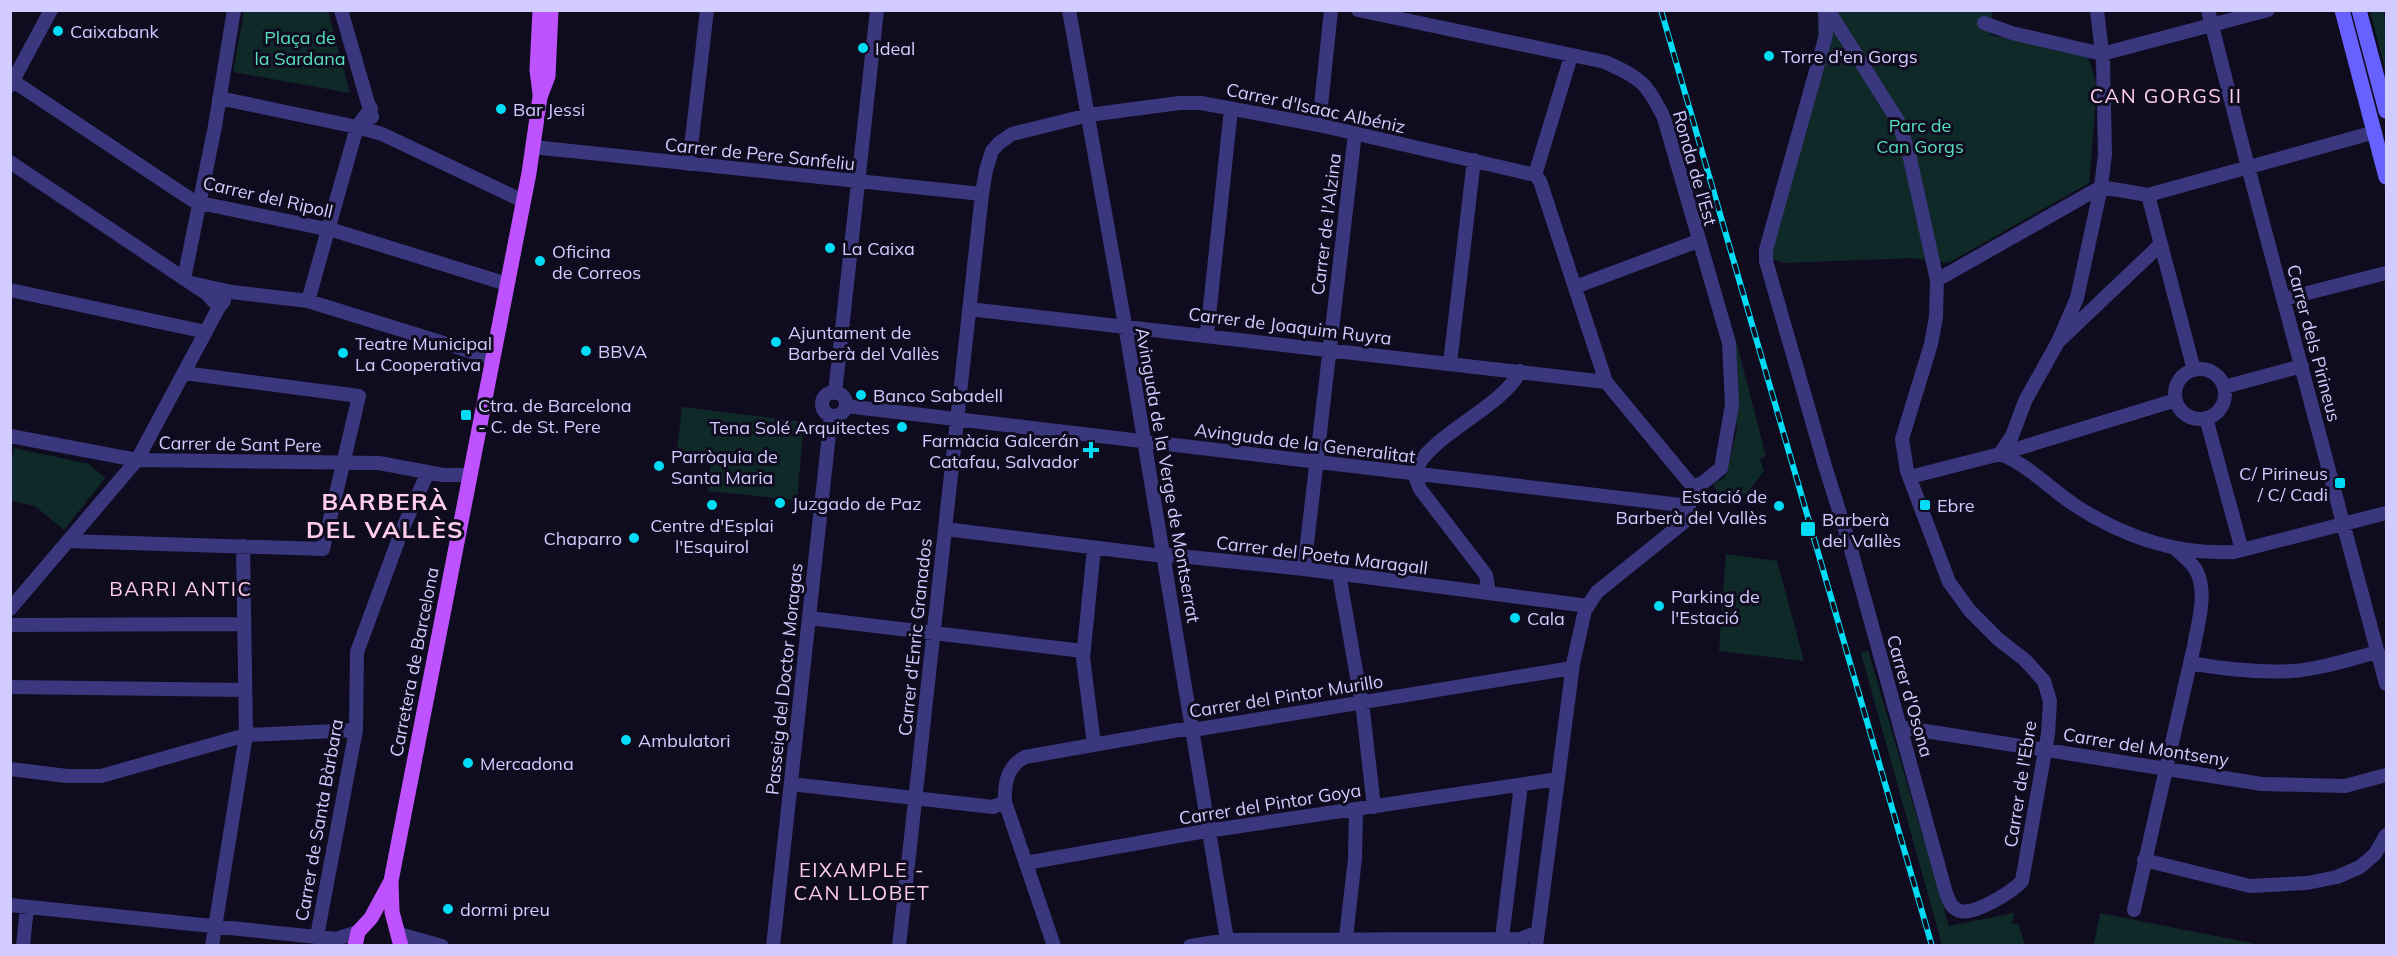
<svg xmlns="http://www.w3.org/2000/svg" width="2397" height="956" font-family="Mulish,sans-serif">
<rect width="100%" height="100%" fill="#100c1f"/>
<path fill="#0f2929" d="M244,11H328L350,93L233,72Z
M1816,11H1992L1991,35L2088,57L2097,86L2089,183L1948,263L1912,258L1785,263L1760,256L1817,51L1818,15Z
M2370,11H2383L2386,25V72Z
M1734,333L1766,456L1760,459L1764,471L1747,493L1723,503L1713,484L1725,477L1737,430L1729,334Z
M682,407L804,422L797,500L708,491L711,465L676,459Z
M14,448L89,464L105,478L64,530L35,506L11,501V463Z
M1726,554L1777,561L1804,661L1719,651Z
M1868,650L1949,926L2014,913L2012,924L2018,923L2025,945H1942L1861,653Z
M2100,913L2261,945H2094Z"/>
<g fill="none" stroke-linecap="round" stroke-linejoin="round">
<path stroke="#3a377f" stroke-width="14" d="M341,10L372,117
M1069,10L1125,325L1228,946
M1358,10L1605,62C1641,78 1647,83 1664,118L1729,343L1732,405L1721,468L1704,482L1693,487
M1825,10L1826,35L1823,46L1770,235L1766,250V261L1825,466L1848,539L1946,893C1949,901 1951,908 1960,911C1975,915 2012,892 2022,881L2048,734L2050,701L2044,681L2025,660L1998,639L1970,611L1949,582L1907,471L1902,439L1931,344L1936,317L1937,280L1909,154L1898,121L1828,10
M2208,10L2248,167L2386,684
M1984,23L2012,33L2102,54L2268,10
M13,81L192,200L205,204L336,231L507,284
M10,86L51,10
M219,98L357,127L382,134L523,201
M1319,125L1331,10
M533,147L982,194
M10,162L207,294L219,307L224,301
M689,164L707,10
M1535,175L1540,181L1606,382L1693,487
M1535,175L1571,56
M2101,187L2148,195L2375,132
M2148,195L2194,370
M184,279L215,126L234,10
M1937,280L2101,187
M191,283L232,292L308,301L492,358
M1575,287L1698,241
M10,290L206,332
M2284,299L2386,273
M308,301L357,127L371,108
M969,309L1606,382
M1207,335L1231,109
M2058,342L2077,298L2101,187L2105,154L2103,62L2097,10
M1450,363L1474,160
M2175 394a25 25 0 1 1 50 0a25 25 0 1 1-50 0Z
M2224,387L2302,366
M822 404a12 12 0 1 1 24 0a12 12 0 1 1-24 0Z
M835,393L877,10
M846,406L1689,506
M2206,418L2242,550
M10,436L137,460L379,463L443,475H469
M2000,454C2029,465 2050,489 2076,506C2124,537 2178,555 2234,552L2386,513
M2000,454L2012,436L2025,401L2058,342L2161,244
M1910,477L2000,454L2176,400
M945,529L1155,555H1170L1304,569L1588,606
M68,541L323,549L359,396L184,373
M1304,569L1355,133
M1339,574L1363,711L1374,807
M1489,593L1486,575L1420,489L1414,474C1426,436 1503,408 1520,371
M10,609L137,460L219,307
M809,618L1083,651
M10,625L243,624
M2190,663C2223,669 2258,673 2292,671C2321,669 2350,659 2378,652
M10,687L245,690
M1900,727L2262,784L2345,786L2386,775
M1094,744L1083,658L1094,548
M10,769L67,776H101L246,735L356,730
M791,784L993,807L1005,802
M2144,860L2250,886L2307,883L2337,877L2360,867L2375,854L2386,835
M1026,863L1200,832L1558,779
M10,905L336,939L358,932
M2134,910L2194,646C2198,622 2208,593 2196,570C2191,562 2182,555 2176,549
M399,934L442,946
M317,936L356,730L357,652L402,530L428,472
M23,946L27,907
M212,946L246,735L243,546
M773,946L831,416
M899,946L982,194L986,170L992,151L999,143L1012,134L1089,115L1179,103H1201L1319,125L1535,175
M1054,946L1005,802C1004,784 1007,766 1025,757L1178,730L1199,729L1572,668
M1190,946L1227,940L1520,939L1538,932
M1345,946L1355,858L1356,809
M1501,946L1521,785
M1536,946L1573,664L1585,610L1597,592L1684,522L1691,498"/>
<path stroke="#6762ff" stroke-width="15" d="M2342,10L2386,177
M2359,10L2386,111"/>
<path stroke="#bf52ff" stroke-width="15" d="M540,10L537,70L540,94
M355,946L358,932L371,918L391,881
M401,946L392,912L391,881L529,173L540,97L548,76L551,10"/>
<defs>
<path id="rail" d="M1661,10L1932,946"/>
</defs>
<use href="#rail" stroke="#00dcf6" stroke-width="6"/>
<use href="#rail" stroke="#100c1f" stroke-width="4" stroke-dasharray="11" stroke-linecap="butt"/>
</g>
<g fill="#00dcf6" stroke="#100c1f" stroke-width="2">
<circle cx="58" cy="31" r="6"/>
<circle cx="863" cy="48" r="6"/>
<circle cx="1769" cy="56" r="6"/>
<circle cx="501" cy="109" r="6"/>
<circle cx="830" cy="248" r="6"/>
<circle cx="540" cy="261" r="6"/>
<circle cx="776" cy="342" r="6"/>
<circle cx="586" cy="351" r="6"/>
<circle cx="343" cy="353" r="6"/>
<circle cx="861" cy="395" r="6"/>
<rect x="460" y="409" width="12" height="12" rx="3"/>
<circle cx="902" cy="427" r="6"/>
<path d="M1088 441h6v6h6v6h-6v6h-6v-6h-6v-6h6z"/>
<circle cx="659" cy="466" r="6"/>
<rect x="2334" y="477" width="12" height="12" rx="3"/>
<circle cx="780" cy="503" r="6"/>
<circle cx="712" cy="505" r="6"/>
<rect x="1919" y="499" width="12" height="12" rx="3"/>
<circle cx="1779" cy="506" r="6"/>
<rect x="1800" y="521" width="16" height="16" rx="3"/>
<circle cx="634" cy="538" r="6"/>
<circle cx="1659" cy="606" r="6"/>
<circle cx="1515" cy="618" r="6"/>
<circle cx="626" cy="740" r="6"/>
<circle cx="468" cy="763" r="6"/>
<circle cx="448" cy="909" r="6"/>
</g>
<g text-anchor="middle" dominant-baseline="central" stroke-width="6" stroke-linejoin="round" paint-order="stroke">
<g font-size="18" fill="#d1cbff" stroke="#100c1f" text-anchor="start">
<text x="70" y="31">Caixabank</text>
<text x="875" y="48">Ideal</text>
<text x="1781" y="56">Torre d'en Gorgs</text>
<text x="513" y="109">Bar Jessi</text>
<text x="842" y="248">La Caixa</text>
<text x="552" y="251">Oficina<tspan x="552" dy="21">de Correos</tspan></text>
<text x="788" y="332">Ajuntament de<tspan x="788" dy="21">Barberà del Vallès</tspan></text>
<text x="355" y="343">Teatre Municipal<tspan x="355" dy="21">La Cooperativa</tspan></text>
<text x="598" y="351">BBVA</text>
<text x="873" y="395">Banco Sabadell</text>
<text x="478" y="405">Ctra. de Barcelona<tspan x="478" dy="21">- C. de St. Pere</tspan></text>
<text x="890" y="427" text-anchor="end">Tena Solé Arquitectes</text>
<text x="1079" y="440" text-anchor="end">Farmàcia Galcerán<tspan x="1079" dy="21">Catafau, Salvador</tspan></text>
<text x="671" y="456">Parròquia de<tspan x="671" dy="21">Santa Maria</tspan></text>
<text x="2328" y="473" text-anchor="end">C/ Pirineus<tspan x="2328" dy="21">/ C/ Cadi</tspan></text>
<text x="1767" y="496" text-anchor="end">Estació de<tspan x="1767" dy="21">Barberà del Vallès</tspan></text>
<text x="792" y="503">Juzgado de Paz</text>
<text x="1937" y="505">Ebre</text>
<text x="1822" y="519">Barberà<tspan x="1822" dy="21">del Vallès</tspan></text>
<text x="712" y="525" text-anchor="middle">Centre d'Esplai<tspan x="712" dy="21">l'Esquirol</tspan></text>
<text x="622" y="538" text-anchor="end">Chaparro</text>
<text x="1671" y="596">Parking de<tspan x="1671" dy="21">l'Estació</tspan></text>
<text x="1527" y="618">Cala</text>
<text x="638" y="740">Ambulatori</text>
<text x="480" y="763">Mercadona</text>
<text x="460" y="909">dormi preu</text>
</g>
<g font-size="18" fill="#57dfbe" stroke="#100c1f">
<text x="300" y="37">Plaça de<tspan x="300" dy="21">la Sardana</tspan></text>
<text x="1920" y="125">Parc de<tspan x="1920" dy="21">Can Gorgs</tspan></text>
</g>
<g font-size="18" fill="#d1cbff" stroke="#100c1f">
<text transform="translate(1316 108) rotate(12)">Carrer d'Isaac Albéniz</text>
<text transform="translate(760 154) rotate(6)">Carrer de Pere Sanfeliu</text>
<text transform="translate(1695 168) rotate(74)">Ronda de l'Est</text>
<text transform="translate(268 197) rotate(13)">Carrer del Ripoll</text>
<text transform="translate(1326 224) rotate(-83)">Carrer de l'Alzina</text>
<text transform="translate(1290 326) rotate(7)">Carrer de Joaquim Ruyra</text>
<text transform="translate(2314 343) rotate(75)">Carrer dels Pirineus</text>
<text transform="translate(1305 443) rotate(7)">Avinguda de la Generalitat</text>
<text transform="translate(240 444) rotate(1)">Carrer de Sant Pere</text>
<text transform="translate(1168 475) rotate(80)">Avinguda de la Verge de Montserrat</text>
<text transform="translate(1322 555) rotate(7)">Carrer del Poeta Maragall</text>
<text transform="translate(915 637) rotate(-84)">Carrer d'Enric Granados</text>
<text transform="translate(414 662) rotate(-79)">Carretera de Barcelona</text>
<text transform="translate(784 679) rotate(-84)">Passeig del Doctor Moragas</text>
<text transform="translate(1286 696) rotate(-9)">Carrer del Pintor Murillo</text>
<text transform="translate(1910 696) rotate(74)">Carrer d'Osona</text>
<text transform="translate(2146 747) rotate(9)">Carrer del Montseny</text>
<text transform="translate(2020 784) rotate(-81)">Carrer de l'Ebre</text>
<text transform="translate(1270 804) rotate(-9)">Carrer del Pintor Goya</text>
<text transform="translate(319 820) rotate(-80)">Carrer de Santa Bàrbara</text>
</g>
<g font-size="20" letter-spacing="1.5" fill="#ffcdec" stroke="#100c1f">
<text x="2166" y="95">CAN GORGS II</text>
<text x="181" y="588">BARRI ANTIC</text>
<text x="862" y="869">EIXAMPLE -<tspan x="862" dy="23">CAN LLOBET</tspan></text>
</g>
<g font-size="24" font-weight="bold" letter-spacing="1.5" fill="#ffcdec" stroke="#100c1f">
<text x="385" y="501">BARBERÀ<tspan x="385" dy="28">DEL VALLÈS</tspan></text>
</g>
</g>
<rect width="2397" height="956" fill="none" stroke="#d1cbff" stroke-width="24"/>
</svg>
